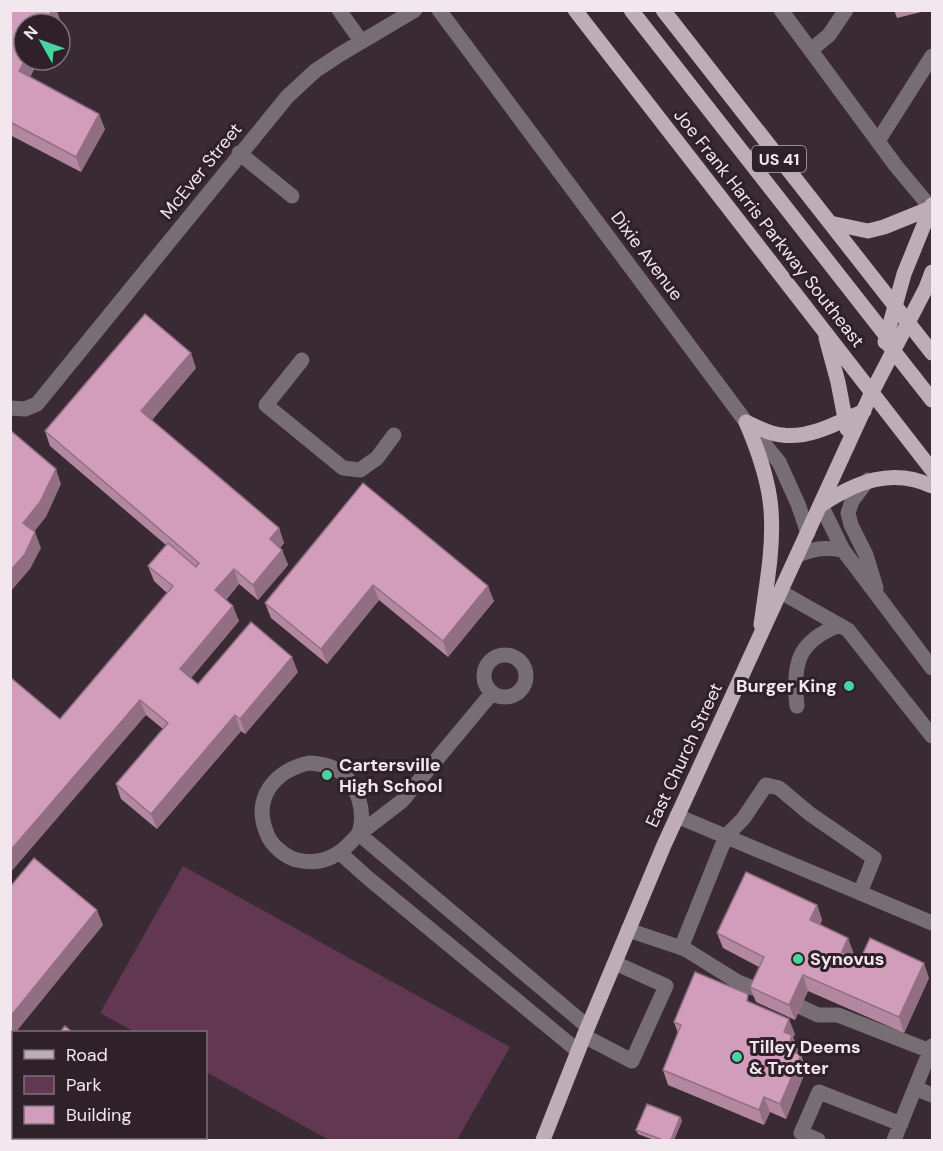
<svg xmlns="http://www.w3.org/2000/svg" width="943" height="1151" font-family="'DM Sans',sans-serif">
<rect width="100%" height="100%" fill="#3a2a33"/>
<path fill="#623751" d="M183,866L510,1047L457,1140H329L206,1072V1032H135L100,1013Z
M10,1094L13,1096L14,1138H64L68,1140H11Z"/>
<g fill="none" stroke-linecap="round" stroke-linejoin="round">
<path stroke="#776e73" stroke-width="15" d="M339,10L361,41
M439,10L746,422L779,462L798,504L808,533
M781,10L896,166L931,208
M811,50L829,35L846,10
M878,141L932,56
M239,153L292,196
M302,360L266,405L343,468L360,470L377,458L394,435
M10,408L25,409L37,404L287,97L315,71L339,55L415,10
M868,480L852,501L848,513L851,525L866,555L876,588
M821,505L843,550L932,668
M798,555C815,548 826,547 843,550
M781,592L848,630L932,736
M484 676a21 21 0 1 1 42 0a21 21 0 1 1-42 0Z
M492,693L402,801L359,834L588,1027
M797,706C792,663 798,641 840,625
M309,763C319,764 330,765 339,771C358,784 366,812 359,833C357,836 353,840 350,843C335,859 318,865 297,860C285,857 271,845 267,834C252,798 274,771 309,763Z
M677,816L932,923
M340,853L368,878L578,1051
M628,930L685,949L738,982L761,991
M681,948L726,836L743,819L766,785L779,788L810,814L874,858L860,893
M801,1007L818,1015H838L930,1051
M584,1036L632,1061L666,986L615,963
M915,1088L932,1095
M818,1140L801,1133L819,1092L901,1124
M894,1140L932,1046"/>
<path stroke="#beacb6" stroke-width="15" d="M575,10L932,470
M631,10L895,347
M663,10L932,353
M830,223L868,231L884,227L931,208
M826,338L838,382L847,429
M885,342L904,274L932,205
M888,344L932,400
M746,422C758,450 769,480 771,510C774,548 766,587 761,625
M746,422C757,427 769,434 782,435C810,439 839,422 864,411
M821,505C856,482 892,467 932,486
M543,1140L584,1036L664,845L872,392L926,288L932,272"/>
</g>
<path fill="#b487a1" d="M10,10L60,20L58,24H24L39,60L30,77L105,129L81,172L10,135Z
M894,10H929L897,18Z
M196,368L152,420L279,528L284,543L280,548L282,550L288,565L258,600L239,584L226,600L239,621L191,678L198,684L298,672L245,734L241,731L157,829L121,799L116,784L163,729L146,715L60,719L167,593L154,581L148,566L166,545L50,446L45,431Z
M363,483L494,601L448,657L379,600L327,664L271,618L265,603Z
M10,887L103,925L14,1032V1034L10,1032Z
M817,905L822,920L820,925L854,954L852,957L860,960L929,978L904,1033L808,991L795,1020L756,1002L750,987L759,967L723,948L717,933Z
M751,1003L795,1034L793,1037L798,1050L797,1053L801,1055L806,1070L786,1119L770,1112L764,1125L668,1085L663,1070L678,1033L674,1022Z
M680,1117L682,1121L674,1140H654L638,1134L636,1130Z
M133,1137H193L195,1140H137Z"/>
<path fill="#926e83" d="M52,10H57L60,20L58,24H45Z
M25,60H39L25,86L19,71Z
M99,114L105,129L81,172L76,157Z
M191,353L196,368L147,426L141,411Z
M56,469L61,484L46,517L29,538L23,523Z
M279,528L284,543L275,554L270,539Z
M35,532L41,548L30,569L10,592V571Z
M282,550L288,565L258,600L253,585Z
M234,569L239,584L221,606L215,590Z
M373,585L379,600L327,664L321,649Z
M488,586L494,601L448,657L443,641Z
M233,606L239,621L186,684L180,669Z
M292,657L298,672L245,734L240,719Z
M140,700L146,715L10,873V851Z
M235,715L241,731L157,829L151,814Z
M817,905L822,920L815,936L810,920Z
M97,910L103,925L16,1032L14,1033L10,1024V1017Z
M848,938L854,954L848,967L842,952Z
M924,963L929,978L904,1033L899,1017Z
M803,975L808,991L795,1020L789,1005Z
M789,1019L795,1034L793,1037L798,1050L792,1064L787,1049L784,1032Z
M801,1055L806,1070L786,1119L780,1104Z
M764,1097L770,1112L764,1125L759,1110Z
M680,1117L682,1121L674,1140H671Z
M185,1137H193L195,1140H183Z"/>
<path fill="#d19dbb" stroke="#926e83" stroke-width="1.5" d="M10,10H52L45,24H24V60H25L19,71L99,114L76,157L10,122Z
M145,314L191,353L141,411L279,528L270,539L282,550L253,585L234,569L215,590L233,606L180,669L198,684L251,622L292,657L240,719L235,715L151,814L116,784L168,723L140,700L10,851V677L60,719L173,586L148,566L168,543L196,567L199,563L45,431Z
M10,430L56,469L40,502L23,523L35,532L25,554L10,571Z
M363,483L488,586L443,641L373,585L321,649L265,603Z
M34,858L97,910L10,1017V887Z
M746,872L817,905L810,920L848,938L842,952L860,960L870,938L924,963L899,1017L803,975L789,1005L750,987L764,957L717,933Z
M695,972L748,994L747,1001L789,1019L784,1032L792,1035L787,1049L801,1055L780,1104L764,1097L759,1110L663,1070L681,1025L674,1022Z
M65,1026L72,1032H60Z
M647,1104L680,1117L671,1140H663L636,1130Z
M143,1137H185L183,1140H147Z"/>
<g fill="#47d49e" stroke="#302029" stroke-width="2">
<circle cx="849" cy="686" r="6"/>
<circle cx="327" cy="775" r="6"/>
<circle cx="798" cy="959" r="6"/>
<circle cx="737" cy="1057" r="6"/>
</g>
<g text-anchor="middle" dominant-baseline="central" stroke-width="6" stroke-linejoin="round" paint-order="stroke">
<rect fill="#302029" stroke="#b8abb2" stroke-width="1.5" x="752" y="146" width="54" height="26" rx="4.5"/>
<g font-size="16" font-weight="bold" fill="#f2e7ed">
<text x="779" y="159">US 41</text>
</g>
<g font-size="18" fill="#f2e7ed" stroke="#302029">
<text transform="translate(201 171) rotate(-51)">McEver Street</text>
<text transform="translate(769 228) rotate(52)">Joe Frank Harris Parkway Southeast</text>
<text transform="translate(647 256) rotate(53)">Dixie Avenue</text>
<text transform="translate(684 755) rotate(-65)">East Church Street</text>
</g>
<g font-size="18" font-weight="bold" fill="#f2e7ed" stroke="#302029" text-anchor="start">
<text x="837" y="686" text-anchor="end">Burger King</text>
<text x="339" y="765">Cartersville<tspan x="339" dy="21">High School</tspan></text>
<text x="810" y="959">Synovus</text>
<text x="749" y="1047">Tilley Deems<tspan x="749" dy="21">&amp; Trotter</tspan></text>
</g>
</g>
<rect width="943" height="1151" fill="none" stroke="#f2e7ed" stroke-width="24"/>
<rect x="12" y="1031" width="195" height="108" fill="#302029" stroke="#7e7077" stroke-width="1.5"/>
<rect x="24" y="1050" width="30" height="9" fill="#beacb6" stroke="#7e7077" stroke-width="1.5"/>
<text x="66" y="1061" font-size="18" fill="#f2e7ed">Road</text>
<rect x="24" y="1076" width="30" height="18" fill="#623751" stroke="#7e7077" stroke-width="1.5"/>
<text x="66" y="1091" font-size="18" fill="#f2e7ed">Park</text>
<rect x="24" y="1106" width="30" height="18" fill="#d19dbb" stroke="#7e7077" stroke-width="1.5"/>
<text x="66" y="1121" font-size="18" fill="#f2e7ed">Building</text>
<g transform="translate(42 42) rotate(310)"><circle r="28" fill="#302029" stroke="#7e7077" stroke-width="1.5"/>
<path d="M0-4.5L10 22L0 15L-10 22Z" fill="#47d49e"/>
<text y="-9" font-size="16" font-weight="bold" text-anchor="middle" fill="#f2e7ed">N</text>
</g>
</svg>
